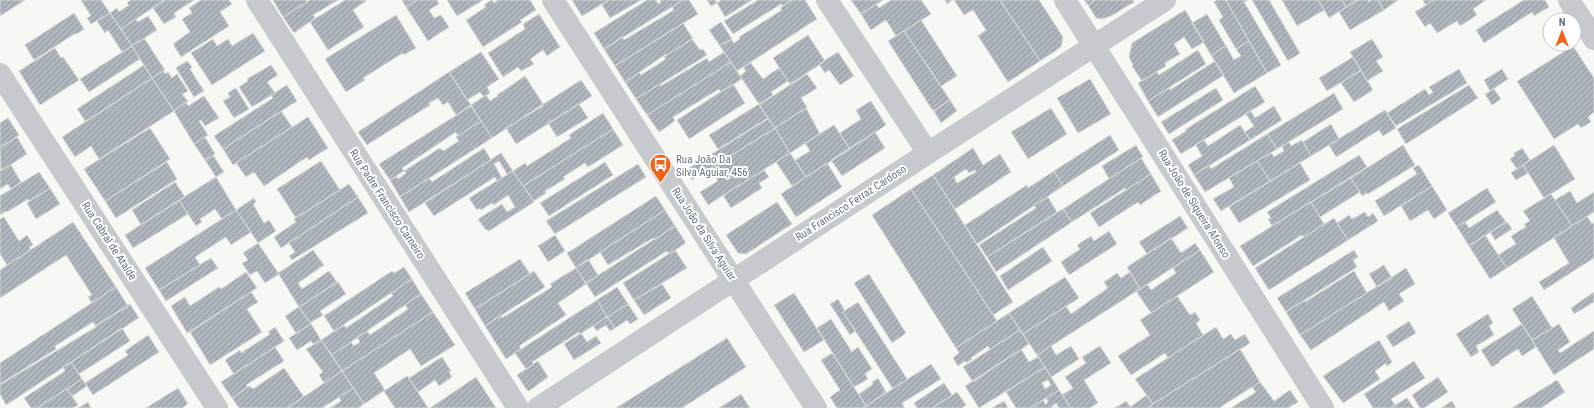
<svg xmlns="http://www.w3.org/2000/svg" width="1594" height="408" font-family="'Roboto Condensed',sans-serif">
<defs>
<pattern id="building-hatch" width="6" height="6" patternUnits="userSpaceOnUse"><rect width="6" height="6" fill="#afb6bd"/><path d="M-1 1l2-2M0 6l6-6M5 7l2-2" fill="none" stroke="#92989f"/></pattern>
</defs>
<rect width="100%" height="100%" fill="#f7f7f3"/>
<path fill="url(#building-hatch)" stroke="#d8d8d6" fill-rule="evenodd" d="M0,0H25L0,16Z
M81,0H101L110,13L91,24L87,18L91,16Z
M131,0H163V1L121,29L110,13L117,8L119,12L129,5L127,3Z
M165,0H194L174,13L176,17L164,24L153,8Z
M201,0H229L232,4L220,12L229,26L181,57L173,44L190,32L182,19L192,13L189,8Z
M273,0H306L307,2L283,17Z
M310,0H338L313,15L315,18L294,33L283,17Z
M345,0H365L366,1L353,10L364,27L328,50L310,22Z
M402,0H418L406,7Z
M418,0H437L439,4L429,10L434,18L441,15L449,27L428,41L406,7Z
M447,0H483L457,16Z
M492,0L494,3L498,0H530L536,10L520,20L522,22L483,47L466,20L486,7L484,5Z
M572,0H609L582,16Z
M609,0H641L610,18L602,5Z
M647,0H656L658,4L661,2L660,0H683L604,49L594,33Z
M683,0H689L698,14L615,66L604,49L622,37L624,40L674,10L672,7Z
M707,0H715L717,3L711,6Z
M721,0H752L725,17L717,3Z
M758,0H792L783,6L781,4L733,34L724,21Z
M792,0H805L817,19L737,71L720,46L731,39L734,43L740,39L739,37L782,10L780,8Z
M851,0H883L861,14Z
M891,0H921L931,14L896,36L886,20L871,30L861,14L876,4L879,8Z
M945,0H953L947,4Z
M954,0H1000L1040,61L1008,82L978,36L986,30L973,10L964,15Z
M1000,0H1039L1063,37L1061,47L1040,61Z
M1084,0H1095L1088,5Z
M1095,0H1133L1134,2L1111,16L1102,19L1096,18L1088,5Z
M1217,0H1226L1249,41L1236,49L1219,20L1223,17L1214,2Z
M1226,0H1248L1244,2L1281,65L1267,73Z
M1252,0H1269L1300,53L1288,61Z
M1282,0H1318L1324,10L1297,26Z
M1318,0H1342L1346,7L1329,18Z
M1342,0H1356V1L1346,7Z
M1358,0H1368L1369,2L1371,0H1378L1384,10L1350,30L1339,12Z
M1378,0H1398L1384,10Z
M1423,0H1434L1426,5Z
M1434,0H1486L1473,9L1477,15L1460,26L1457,21L1437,33L1430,23L1425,27L1415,12Z
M1524,0H1545L1549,7L1534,16L1532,12L1484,43L1476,30Z
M1185,10L1204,42L1192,49L1184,37L1174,44L1180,54L1165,63L1166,66L1142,81L1132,66L1133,65L1129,57L1132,43Z
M74,13L84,29L77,34L76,33L34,60L25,45Z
M110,13L132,46L122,52L108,30L105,33L97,21Z
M539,14L560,47L547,56L543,50L530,59L534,64L521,71L518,67L503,77L488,53L525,29L523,24Z
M1207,14L1226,46L1211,55L1192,23Z
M396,15L416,48L404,55L403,53L363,78L365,80L346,92L325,59Z
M148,16L157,30L132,46L121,29L136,19L138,22Z
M921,20L957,76L941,86L904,31Z
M721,22L732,39L720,46L709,30Z
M683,23L693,39L667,55L666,54L625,82L615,66Z
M904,31L950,100L933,111L888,41Z
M253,33L265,51L212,85L191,53L213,39L217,46L228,39L232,46Z
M808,35L825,61L790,84L773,58Z
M144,38L165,70L152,78L132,46Z
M692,39L700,50L703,49L707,55L636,99L625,82L639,73L641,75L666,59L664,57Z
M1372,39L1383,57L1376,61L1383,71L1367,81L1350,52Z
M1249,41L1267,73L1234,93L1211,55L1226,46L1234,60L1241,56L1236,49Z
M132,46L140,59L89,92L80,79Z
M1573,46L1594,78V112L1588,117L1591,122L1581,128L1578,124L1554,139L1517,81Z
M55,48L61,58L63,57L79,80L40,105L19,71Z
M1198,50L1206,64L1148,101L1138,83L1157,72L1159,75Z
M481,52L499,79L487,87L490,93L484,97L480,92L467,100L449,72Z
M724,52L731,62L647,115L636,99L660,84L661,86L707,58L709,62Z
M838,52L854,76L840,85L829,70L825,73L819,64Z
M1353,57L1361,70L1327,91L1319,78Z
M187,61L192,67L190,69L204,91L194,97L176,68Z
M1215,61L1224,75L1158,117L1148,101L1169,88L1170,90Z
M731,62L742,79L721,92L719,89L673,117L675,121L659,132L647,115Z
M750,62L763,79L779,68L788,81L771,92L773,95L759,104L740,76L746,71L743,67Z
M144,65L152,78L86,122L77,109Z
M271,65L278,75L267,82L275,93L252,107L239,87L248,81L247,79Z
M1459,69L1467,83L1396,126L1387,113L1425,89L1429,95L1433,92L1429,87Z
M1502,69L1508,79L1490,91L1484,80Z
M1361,70L1373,90L1354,102L1341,83Z
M163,71L165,74L168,72L172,78L177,74L188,91L182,94L188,101L174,111L152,78Z
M449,72L471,105L456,115L448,102L443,105L438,98L429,103L430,105L367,145L358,132Z
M807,74L817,88L801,98L807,107L775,128L759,105Z
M525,76L543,104L492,138L471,105L486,95L490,101L498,96L497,95Z
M152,78L174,111L99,159L91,146L75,157L62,137Z
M1090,79L1111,114L1078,133L1057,98Z
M581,80L592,96L516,144L506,128L543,106L542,105Z
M733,84L745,103L689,139L677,120Z
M287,85L297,101L223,149L214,136L273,98L271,95Z
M1469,85L1478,98L1406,144L1397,129Z
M1255,86L1265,102L1181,154L1172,140L1186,131V129Z
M236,88L249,109L234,118L223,101L230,97L228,93Z
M1216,88L1223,100L1169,134L1161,122Z
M1494,89L1501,99L1492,105L1485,94Z
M1334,93L1343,109L1277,149L1267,134Z
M204,96L219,118L205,126L201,120L199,121L208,135L194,144L174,111L186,102L188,106Z
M950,100L957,111L941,123L934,111Z
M871,101L886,125L850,149L840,133L861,119L856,110Z
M579,104L588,118L557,137L548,123Z
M759,104L768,118L718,149L709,135Z
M471,106L481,121L458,136L456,132L402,168L404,171L390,180L379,164Z
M1274,106L1282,120L1250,140L1245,132L1254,126L1246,114L1251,111L1255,118Z
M806,108L820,134L790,153L775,128Z
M1051,108L1067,134L1028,159L1011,132Z
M1385,110L1396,128L1383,136L1379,130L1336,157L1329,145Z
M281,111L292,127L233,165L223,149Z
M603,113L613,129L523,186L513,171L525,163L527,166L571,138L569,135Z
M308,117L328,148L309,160L307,157L264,186L254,172L246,177L236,163Z
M8,118L19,135L0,148V123Z
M768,119L775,128L692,180L686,170Z
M481,121L492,138L400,197L390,180L396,176L398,179L406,173L404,171L440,148L443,151L459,141L456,137Z
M1331,124L1339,139L1311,156L1303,142Z
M834,125L850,149L806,177L795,160L810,151L805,143Z
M1240,125L1250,140L1194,175L1188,165L1202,156L1196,145L1204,140L1208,146Z
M150,128L170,159L105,201L84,169Z
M775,128L790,153L708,205L700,192L718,181L710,169Z
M613,129L623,145L588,167L585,163L563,177L565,179L545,191L546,193L534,201L523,186Z
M875,132L885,148L842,176L831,160Z
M1267,134L1277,149L1205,192L1194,175L1209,165L1211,169Z
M1110,135L1119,150L1063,186L1054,171Z
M17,137L27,154L1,171L0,148Z
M205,137L215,154L205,160L194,144Z
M1302,140L1311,156L1270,181L1257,161L1271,153L1274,157L1284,151L1282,146L1289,142L1291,146Z
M1136,145L1143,157L1109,179L1102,166Z
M1403,145L1415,165L1368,194L1367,193L1362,196L1351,178Z
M1554,145L1575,179L1544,198L1523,165Z
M484,148L491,160L409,212L400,197L429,178L432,182Z
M973,148L983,165L1000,154L1011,172L955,209L933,175ZM966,169L969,173L975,170L976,172L957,183L954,177Z
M1522,148L1530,160L1517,169L1510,159L1515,155L1514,153Z
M501,153L513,171L507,174L499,161L494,164L502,178L497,181L495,177L434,216L425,203Z
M790,153L806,177L792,186L776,162Z
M213,155L224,172L216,177L205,160Z
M1359,155L1367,167L1272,226L1268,219L1271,218L1267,212Z
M1141,158L1151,174L1126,190L1125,188L1072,222L1063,209Z
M321,161L340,190L296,218L277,189Z
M1257,161L1270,181L1221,211L1213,199L1234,187L1229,178Z
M167,162L177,179L116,218L105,201Z
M605,162L613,175L549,216L540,203Z
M827,163L842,187L796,217L781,194Z
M1300,163L1310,180L1239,223L1229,207Z
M638,164L646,177L555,234L546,221Z
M11,165L21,182L11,189L8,184L0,189V171Z
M1419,165L1432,186L1384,216L1375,201L1417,174L1413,168Z
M1523,165L1528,173L1516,180L1511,173Z
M764,170L769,177L759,183L762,188L731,208L723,195Z
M513,171L534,202L489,231L485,229L478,219L502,204L507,212L515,207L508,195L494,205L492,203L481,210L480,208L477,210L469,198Z
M1054,171L1063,186L977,244L965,225L1027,185L1028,188Z
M39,172L50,188L29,201L28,199L7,212L6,211L0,215V196Z
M1151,174L1161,191L1140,205L1138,202L1099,227L1090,213Z
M933,175L1013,302L993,315L911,189Z
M216,177L236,210L222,219L215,209L200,219L202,222L196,226L179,200Z
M1351,178L1360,192L1320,217L1311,202Z
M175,182L185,197L141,225L132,210Z
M349,184L358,197L281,248L274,237L296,222L294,219Z
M1432,186L1447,210L1434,219L1428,210L1410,221L1401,206Z
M50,188L60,204L36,219L27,203Z
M1487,188L1496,202L1457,227L1448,213Z
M911,189L997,321L956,348L872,215Z
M1570,191L1577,203L1594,192V212L1572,226L1555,200Z
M1551,194L1572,226L1507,268L1498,255L1516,244L1511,236L1526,227L1524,224L1530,221L1523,211Z
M656,196L665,210L576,268L567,253Z
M358,197L368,213L292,260L289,256L295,252L289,243Z
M1048,197L1057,212L987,257L979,245L1036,208L1034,205Z
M254,198L256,202L253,204L264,223L269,220L276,231L258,243L236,210Z
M179,200L188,214L133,248L125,235Z
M777,202L792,224L746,254L738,253L726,235Z
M1311,202L1324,224L1304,237L1302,235L1253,266L1240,246Z
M1063,209L1072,222L996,272L987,257Z
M236,210L251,232L231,245L226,237L195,257L200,265L159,290L145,268Z
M665,210L675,226L654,240L653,238L608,265L600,252Z
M1497,210L1506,222L1469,246L1457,227L1465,222L1469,228Z
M1365,212L1368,217L1373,213L1378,221L1348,240L1337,223L1349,215L1352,219Z
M1180,216L1188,228L1147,254L1139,242Z
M1587,216L1592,224L1594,222V258L1544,290L1539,282L1569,263L1554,238Z
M4,217L19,241L27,235L33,245L29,247L31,250L7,265L0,254V219Z
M1334,218L1348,240L1269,290L1255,268Z
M73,222L116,287L92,303L88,297L92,295L66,255L0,298V270Z
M1507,222L1512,229L1495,240L1490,232Z
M675,226L686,243L669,254L667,251L595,297L586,283Z
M1109,231L1117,244L1069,275L1061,262L1080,249L1077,245L1091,236L1094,241Z
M555,235L565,251L548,262L538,246Z
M1485,235L1507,268L1490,279L1469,246Z
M1171,238L1181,253L1195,243L1200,250L1140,289L1127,267Z
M258,243L279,274L265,283L257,271L250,275L242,263L248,260L243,253Z
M1043,247L1052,261L1008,290L1000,276Z
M313,250L324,265L298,283L302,289L329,271L337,282L299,307L278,273Z
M675,250L687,268L634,300L623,283Z
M1200,250L1214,272L1151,313L1136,291L1147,284L1151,290L1176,273L1173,268Z
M1354,250L1358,257L1353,260L1357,267L1286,312L1277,298Z
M211,258L218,268L166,301L159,290Z
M520,259L530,274L475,309L465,293Z
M588,259L598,275L586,283L576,268Z
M1384,265L1392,278L1377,287L1369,274Z
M404,267L412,279L334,331L324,316L392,271L394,273Z
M576,268L586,284L558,303L566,315L519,346L521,349L506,359L485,326L501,315L502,318L552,287L550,284Z
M1406,268L1415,284L1399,294L1404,301L1389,311L1384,302L1311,350L1300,335Z
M534,271L545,287L485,326L475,309Z
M1354,271L1367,293L1300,335L1286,312L1304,300L1305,302Z
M246,272L257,288L187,333L171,306L185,297L190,306L219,287L221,289Z
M1130,272L1140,289L1037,355L1023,334L1066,306L1071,314L1108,288L1104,282L1117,273L1121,278Z
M869,274L906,333L892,343L854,283Z
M1065,277L1079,298L1023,334L1009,313Z
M412,279L421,294L332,355L321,340L344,325L346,328L393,296L391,293Z
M338,282L346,294L320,311L323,315L310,323L299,307Z
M662,284L671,298L644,315L634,300Z
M116,287L128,306L96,326L93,322L55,346L56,349L0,384V363Z
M617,287L628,304L607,317L597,300Z
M251,292L258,302L247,309L262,332L210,365L190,332Z
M1594,292V302L1574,314L1571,308Z
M794,293L824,340L804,352L774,305Z
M421,294L433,312L342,371L332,355L351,342L354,346L360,342L357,337L367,331L370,335L408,309L405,305Z
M1177,296L1190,315L1195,312L1200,320L1196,323L1203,335L1168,358L1165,353L1131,375L1118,356L1150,335L1140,320Z
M1532,296L1552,328L1532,340L1512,309Z
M838,299L845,311L843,312L856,331L850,335L830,304Z
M597,300L607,317L580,334L579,332L532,362L534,364L526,369L515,353Z
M858,302L907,379L893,389L843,312Z
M130,304L139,318L137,319L6,405L0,394V385L96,327L95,326Z
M628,304L638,319L630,324L627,320L615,328L607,317Z
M299,307L311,324L296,333L285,316Z
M433,312L455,345L421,366L410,349L374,373L385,390L364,404L342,371Z
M1009,313L1020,330L990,349L988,346L971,358L972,359L966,363L965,361L958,366L953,358L959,353L956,348Z
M1488,314L1493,323L1489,326L1494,335L1476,346L1479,352L1471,357L1456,334Z
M607,317L615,328L610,331L606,325L597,331L593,326Z
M831,319L852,352L858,347L872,369L865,374L868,379L854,387L817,328Z
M1409,321L1416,333L1393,347L1386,336Z
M311,324L321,340L314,345L311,341L297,350L289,338Z
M1522,324L1536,347L1522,356L1518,349L1499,361L1500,362L1492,367L1481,350Z
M1559,324L1570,342L1558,350L1560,353L1594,331V349L1554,375L1532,340Z
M275,327L284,341L234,374L225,360L240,350L241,353L270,334L268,332Z
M1216,327L1223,339L1231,334L1235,340L1245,334L1250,343L1153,404L1135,379Z
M122,328L130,341L79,374L71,362Z
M1020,330L1029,344L973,382L963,367Z
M581,333L587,342L596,336L601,343L574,360L564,344Z
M148,335L159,352L93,395L85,383L128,355L125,351Z
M727,338L746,367L682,408H616Z
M321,340L342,371L324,383L319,375L323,372L306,349Z
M1379,340L1392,362L1387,366L1386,363L1375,371L1380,379L1343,403L1323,376Z
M1051,346L1056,355L1071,346L1079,359L1051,377L1037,355Z
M1100,346L1111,363L1084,380L1098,403L1090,408H1071L1062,395L1073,388L1065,377L1086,363L1082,357Z
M275,347L284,361L246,385L248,387L232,398L221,382Z
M1021,349L1029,362L1038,357L1045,367L979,408L965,386Z
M1240,349L1260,382L1219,408H1147Z
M832,353L866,406L863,408H837L830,397L840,390L821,360Z
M442,357L451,371L449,372L452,377L439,386L435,380L418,392L409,378Z
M538,361L548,377L529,391L527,390L517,375Z
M1414,361L1425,378L1391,399L1395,405L1391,408H1373L1364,394Z
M71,362L82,379L37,408H31L24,398L65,371L63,367Z
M931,364L941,379L902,403L904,408H863Z
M1045,367L1059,390L1030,408H1016L1006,392ZM1048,380L1051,385L1045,389L1042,383Z
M284,368L304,397L287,408H239L232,398L250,386L253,389Z
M342,371L353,388L322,408H287Z
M407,376L409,378L428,408H395L384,391Z
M476,377L496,408H430Z
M1438,377L1448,392L1424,408H1420L1412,395Z
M878,378L886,392L866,406L859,394L873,384L872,382Z
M82,379L87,386L72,396L67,389Z
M1557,380L1565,392L1541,408H1512Z
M1260,382L1274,401L1290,390L1298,402L1288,408H1231L1256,392L1252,387Z
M944,383L952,395L932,408H917L914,403Z
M178,388L188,404L182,408H146Z
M353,388L364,404L358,408H330L341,401L339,397Z
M67,389L78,405L72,408H37Z
M1059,390L1071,408H1059L1056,403L1051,407L1055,408H1030L1043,400L1046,405L1048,401L1046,398Z
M957,392L966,405L962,408H932Z
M741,394L750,408H719Z
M1147,395L1153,404L1147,408H1131L1130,407Z
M1407,398L1414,408H1391L1395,405Z
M1004,401L1008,408H992Z
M1126,401L1131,408H1115Z
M1452,401L1456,408H1441Z
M88,402L91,408H78Z"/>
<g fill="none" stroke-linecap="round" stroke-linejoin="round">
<path stroke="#c6c9cd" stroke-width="22" d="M257,0L518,408
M553,0L816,408
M827,0L928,153
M1065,0L1323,408
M1569,0L1594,39
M0,74L217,408
M538,408L928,153L1165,0"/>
</g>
<defs>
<symbol id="bus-pin" viewBox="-11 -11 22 30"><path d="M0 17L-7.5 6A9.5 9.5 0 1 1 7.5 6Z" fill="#f36217" stroke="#fff"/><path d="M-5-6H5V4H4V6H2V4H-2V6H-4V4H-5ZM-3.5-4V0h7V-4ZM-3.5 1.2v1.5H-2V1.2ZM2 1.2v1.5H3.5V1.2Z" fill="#fff"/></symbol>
</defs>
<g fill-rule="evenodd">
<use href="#bus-pin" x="648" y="152" width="25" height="34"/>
</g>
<g text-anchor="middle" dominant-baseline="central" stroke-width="4" stroke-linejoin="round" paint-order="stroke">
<g font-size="11" fill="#637387" stroke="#fff" text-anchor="start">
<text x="676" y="159">Rua João Da<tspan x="676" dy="13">Silva Aguiar, 456</tspan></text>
</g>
<g font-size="11" fill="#637387" stroke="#fff">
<text transform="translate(851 203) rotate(-33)">Rua Francisco Ferraz Cardoso</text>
<text transform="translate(387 204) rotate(57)">Rua Padre Francisco Carneiro</text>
<text transform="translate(1194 204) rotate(58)">Rua João de Siqueira Afonso</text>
<text transform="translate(704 234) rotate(57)">Rua João da Silva Aguiar</text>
<text transform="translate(109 241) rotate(57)">Rua Cabral de Ataíde</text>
</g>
</g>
<g transform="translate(1562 32)"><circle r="19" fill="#ffffff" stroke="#c1c7cf"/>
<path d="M0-3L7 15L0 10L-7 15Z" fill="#f36217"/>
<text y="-6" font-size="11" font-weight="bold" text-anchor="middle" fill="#637387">N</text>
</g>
</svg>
